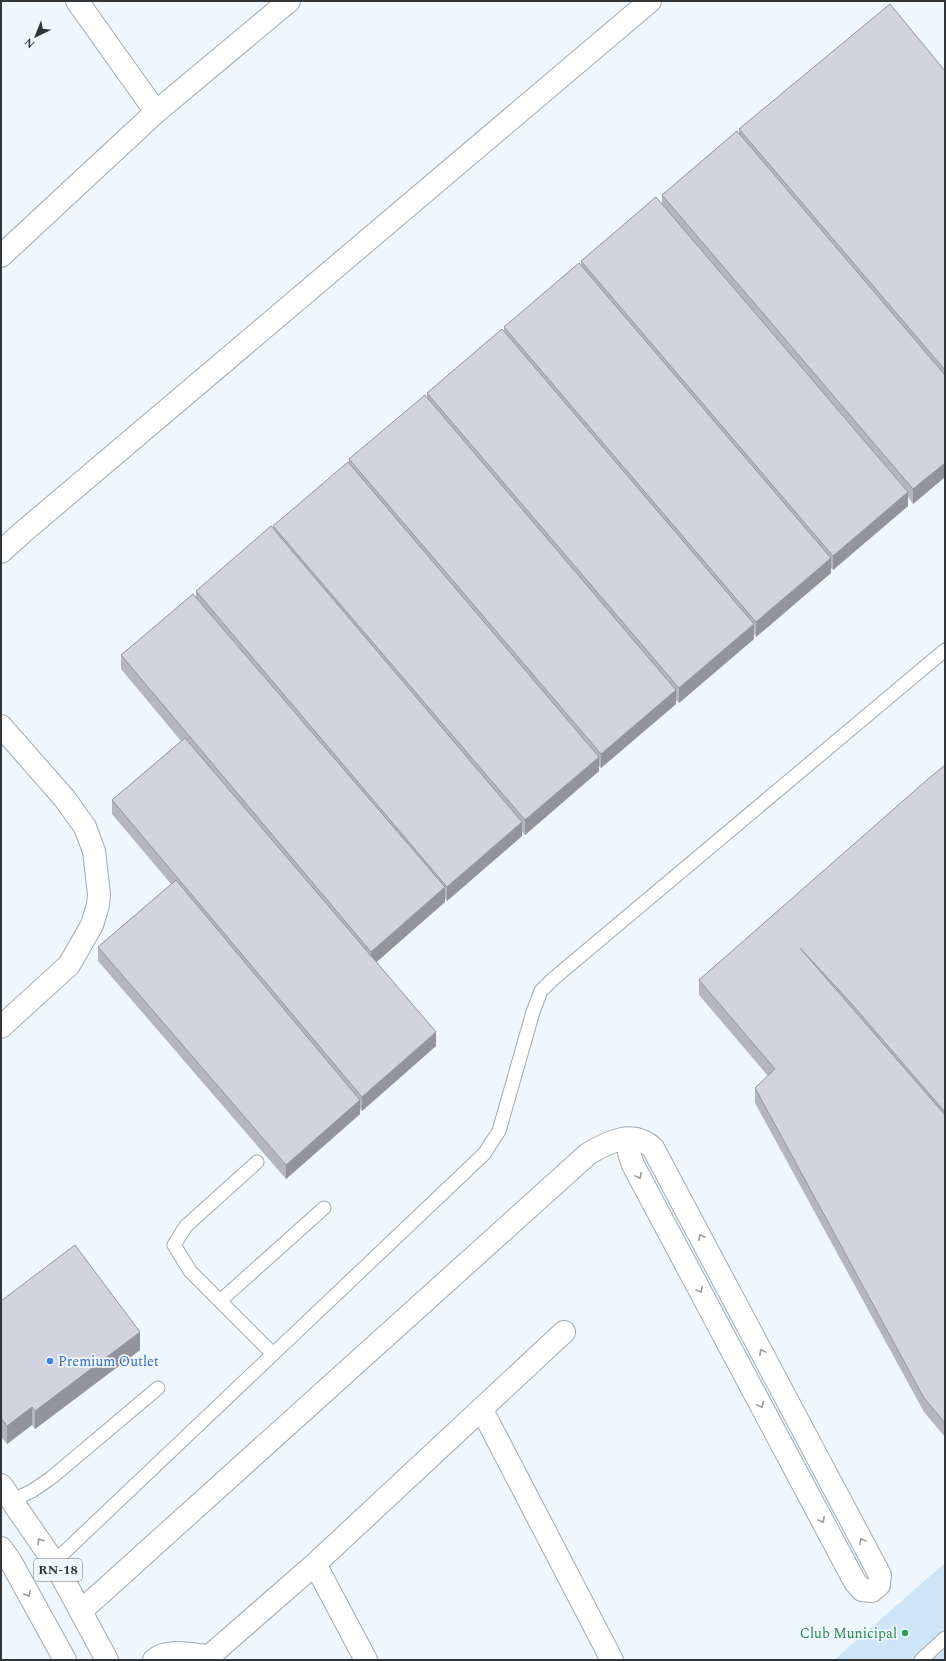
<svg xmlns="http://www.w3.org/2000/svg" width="946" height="1661" font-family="Spectral,serif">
<rect width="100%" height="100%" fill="#eff7fe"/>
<path fill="#cee5f7" d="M945,1563V1660H834Z"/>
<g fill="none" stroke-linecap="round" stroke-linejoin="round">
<defs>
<path id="lane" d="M257,1162L186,1226L174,1245L190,1271L273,1354
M220,1301L324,1208
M13,1500L32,1491L51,1478L158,1388
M54,1562L484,1154L499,1131L533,1012L541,991L553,979L945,650
M921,1660L945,1638"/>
<path id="street" d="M77,1L156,112
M1,256L156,112L289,1
M1,552L23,532L650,1
M1,726L65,799L85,827L94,851L99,894L98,905L92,925L69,965L1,1027
M482,1410L612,1660
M315,1564L366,1660
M81,1611L588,1154C608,1142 633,1129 653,1148L880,1575L879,1585L872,1591L862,1590L855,1582L633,1165L629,1153V1139
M154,1660C167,1648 192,1655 208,1656
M205,1660L315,1564L564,1332"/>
<path id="primary" d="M1,1485L54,1562L107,1660
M1,1548L11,1562L65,1660"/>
</defs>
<use href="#lane" stroke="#a0a9b1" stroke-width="15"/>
<use href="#street" stroke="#a0a9b1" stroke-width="24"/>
<use href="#primary" stroke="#a0a9b1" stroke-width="24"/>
<use href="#lane" stroke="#fff" stroke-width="13"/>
<use href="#street" stroke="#fff" stroke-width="22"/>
<use href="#primary" stroke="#fff" stroke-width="22"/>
</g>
<path fill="#b5b5bf" d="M945,71V477L913,504L908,497V506L833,570L831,568V573L756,637L754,634V639L679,703L676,700V704L601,768L599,766V771L525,835L522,831V836L447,901L445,898V902L376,962L436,1046L362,1111L360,1109V1114L286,1179L98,961V947L171,884L112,814V800L181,741L121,669V655L196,596V591L273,529V526L349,463V459L427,398V393L504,332V327L581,266V261L662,204V195L739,133V129Z
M945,765V1437L924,1412L755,1103V1088L768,1076L699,995V980Z
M1,1301L140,1350L35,1429L32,1425L7,1444L1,1437Z"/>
<path fill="#93949b" d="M945,463V477L913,504V489Z
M908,492V506L833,570V556Z
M831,558V573L756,637V622Z
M754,624V639L679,703V688Z
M676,690V704L601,768V754Z
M599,757V771L525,835V820Z
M522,822V836L447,901V887Z
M445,887V902L371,967V952Z
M436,1032V1046L362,1111V1097Z
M360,1100V1114L286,1179V1165Z
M140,1332V1350L35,1429V1411Z
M32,1407V1425L7,1444V1426Z"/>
<path fill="#d2d3de" stroke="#93949b" d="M890,4L945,71V370L739,129Z
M737,131L945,375V463L913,489L662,195Z
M656,197L908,492L833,556L581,261Z
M579,263L831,558L756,622L504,327Z
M502,329L754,624L679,688L427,393Z
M425,395L676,690L601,754L349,459Z
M348,462L599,757L525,820L273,526Z
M271,526L522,822L447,887L196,591Z
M193,594L445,887L371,952L121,655Z
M185,738L436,1032L362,1097L112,800Z
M945,765V1112L850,1002L800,948L945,1115V1423L924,1398L755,1088L775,1069L699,980L928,779Z
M176,880L360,1100L286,1165L98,947Z
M75,1245L140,1332L35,1411L32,1407L7,1426L1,1418V1301Z"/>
<defs><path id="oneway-chevron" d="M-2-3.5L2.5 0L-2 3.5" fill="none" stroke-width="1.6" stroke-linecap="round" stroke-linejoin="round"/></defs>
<g stroke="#989a9c">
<use href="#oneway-chevron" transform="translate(639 1176) rotate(62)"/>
<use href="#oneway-chevron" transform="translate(701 1237) rotate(-118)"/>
<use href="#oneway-chevron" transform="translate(700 1290) rotate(62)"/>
<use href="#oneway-chevron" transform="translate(762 1352) rotate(-118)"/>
<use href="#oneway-chevron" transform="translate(761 1405) rotate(62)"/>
<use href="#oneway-chevron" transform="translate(822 1520) rotate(62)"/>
<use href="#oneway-chevron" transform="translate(40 1541) rotate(-123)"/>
<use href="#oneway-chevron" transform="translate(862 1541) rotate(-118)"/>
<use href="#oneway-chevron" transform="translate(28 1594) rotate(61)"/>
</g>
<circle fill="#3f7fe0" stroke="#eff7fe" stroke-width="1.5" cx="50" cy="1361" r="4"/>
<circle fill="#2e9e5b" stroke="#eff7fe" stroke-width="1.5" cx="905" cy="1633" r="4"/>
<g text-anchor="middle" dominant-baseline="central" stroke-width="3.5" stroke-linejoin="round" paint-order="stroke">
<rect fill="#eff7fe" stroke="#6a6f73" stroke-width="1" x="34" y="1559" width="48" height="22" rx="3"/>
<g font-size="13" font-weight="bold" fill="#313538">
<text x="58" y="1570">RN-18</text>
</g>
<g font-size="14" fill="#366cbe" stroke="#eff7fe" text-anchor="start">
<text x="58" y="1361">Premium Outlet</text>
</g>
<g font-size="14" fill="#27864d" stroke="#eff7fe" text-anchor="end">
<text x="897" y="1633">Club Municipal</text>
</g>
</g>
<rect width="946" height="1661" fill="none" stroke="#313538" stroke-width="4"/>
<g transform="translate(36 36) rotate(223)" stroke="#eff7fe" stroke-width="3" paint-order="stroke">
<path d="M0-3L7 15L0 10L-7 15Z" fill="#313538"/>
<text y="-6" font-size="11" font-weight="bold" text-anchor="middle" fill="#313538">N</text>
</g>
</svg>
